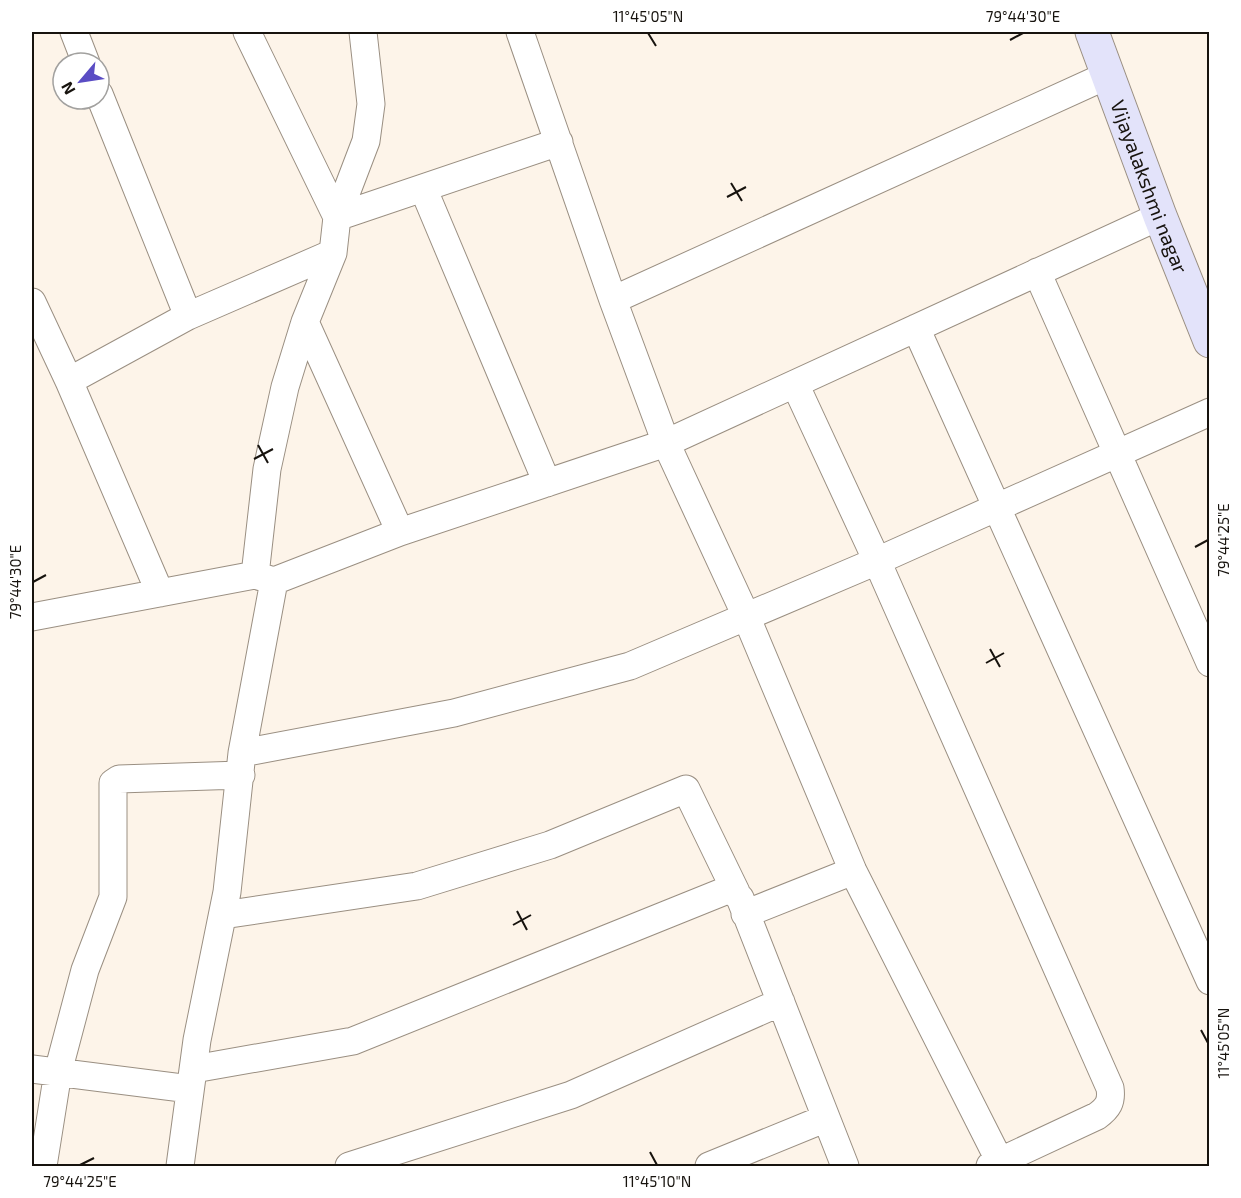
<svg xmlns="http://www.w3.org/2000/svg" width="1241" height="1198" font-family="'Exo 2',sans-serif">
<rect width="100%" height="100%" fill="#fdf4e9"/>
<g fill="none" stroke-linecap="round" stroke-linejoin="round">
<defs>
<path id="street" d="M74,32L86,63
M520,32L613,300L666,443L746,616L853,871L1000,1162
M99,94L188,316
M423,188L547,483
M337,217L559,142
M337,217L366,141L371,104L363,32
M1037,272L1210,663
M613,300L1108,75
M32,302L69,381L160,593
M305,322L400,532
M916,328L1210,981
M69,381L188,316L333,253
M795,384L877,561L1110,1088C1112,1102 1108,1108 1097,1116L990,1166
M274,581L400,532L666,443L1160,216
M32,617L255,575
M242,753L454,713L630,666L877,561L1210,412
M745,914L853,871
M223,915L417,886L550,845L686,789L736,892
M32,1069L190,1089
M194,1069L353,1041L730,889L740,898L845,1166
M43,1166L58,1072L85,970L113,897V783L119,779L241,775
M180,1166L197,1040L227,892L242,753L274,581L255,575L267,469L285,387L305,322L333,253L337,217L247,32
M349,1166L571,1095L781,1002
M709,1166L824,1119"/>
<g id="secondary">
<path id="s1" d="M1092,32L1160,216L1210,341"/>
</g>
</defs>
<use href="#street" stroke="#9a8f82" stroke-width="29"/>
<use href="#secondary" stroke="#9a8f82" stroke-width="35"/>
<use href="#street" stroke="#fff" stroke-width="27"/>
<use href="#secondary" stroke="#e3e3fa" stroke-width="33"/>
</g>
<path fill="none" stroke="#17130e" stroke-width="2" d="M648,33L656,46M1010,40L1023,33M731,183L742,201M727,197L746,187M258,445L268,463M254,459L273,449M1195,547L1208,540M33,582L46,575M990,649L1000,667M986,663L1004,653M517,911L527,930M513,925L531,915M1201,1030L1208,1043M650,1152L657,1165M80,1165L94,1158"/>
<g text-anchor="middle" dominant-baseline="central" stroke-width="4.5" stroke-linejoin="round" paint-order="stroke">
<g font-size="20" fill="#17130e" stroke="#fff">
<text stroke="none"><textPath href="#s1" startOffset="165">Vijayalakshmi nagar</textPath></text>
</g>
</g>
<rect width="1241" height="1198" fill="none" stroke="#ffffff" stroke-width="66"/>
<g transform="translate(81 81) rotate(241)"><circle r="28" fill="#ffffff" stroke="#a2a19f" stroke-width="1.5"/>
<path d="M0-4.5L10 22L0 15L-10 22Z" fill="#5a4cc4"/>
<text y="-9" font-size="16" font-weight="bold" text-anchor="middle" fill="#17130e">N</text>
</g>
<rect x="33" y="33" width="1175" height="1132" fill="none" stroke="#17130e" stroke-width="2"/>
<g font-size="15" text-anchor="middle" fill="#17130e">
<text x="648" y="22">11°45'05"N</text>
<text x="1023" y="22">79°44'30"E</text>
<text transform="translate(1224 540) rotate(-90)" y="5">79°44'25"E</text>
<text transform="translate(16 582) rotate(-90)" y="5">79°44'30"E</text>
<text transform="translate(1224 1043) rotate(-90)" y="5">11°45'05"N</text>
<text x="80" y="1187">79°44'25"E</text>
<text x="657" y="1187">11°45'10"N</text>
</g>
</svg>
